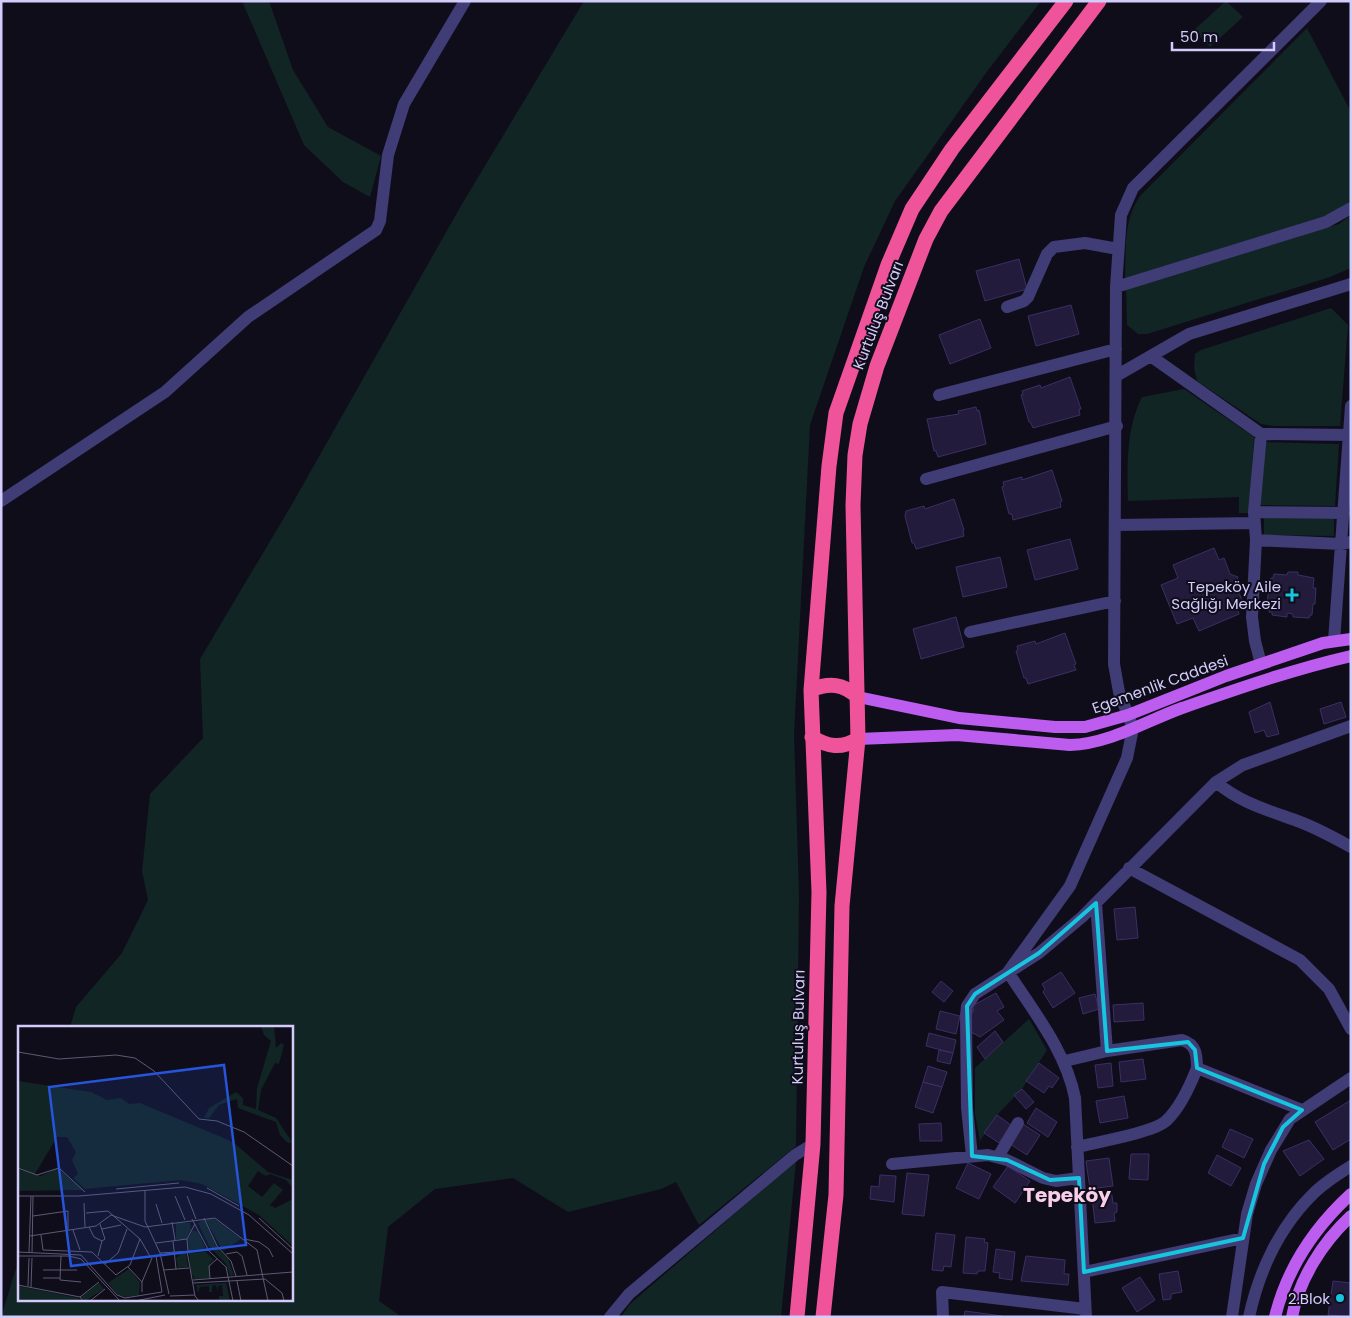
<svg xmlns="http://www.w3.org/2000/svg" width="1352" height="1318" font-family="Poppins,sans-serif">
<rect width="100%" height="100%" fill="#100d1b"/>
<path fill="#112524" d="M242,1H269L293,70L328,127L381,156L370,197L343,182L304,145Z
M584,1H1041L986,73L895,201L864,267L810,425L794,734L799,895L796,1146L699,1225L676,1182L661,1189L568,1212L513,1178L435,1189L388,1227L379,1301L402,1317H1L19,1259V1299H291V1027H70L76,1007L122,953L148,900L142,871L150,794L203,738L200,659L291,506L462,204Z
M1226,1L1243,17L1210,47L1194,30Z
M1307,28L1351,112V201L1327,216L1125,278C1126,249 1123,219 1141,195Z
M1351,215V268L1330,277L1147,334H1138L1127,325L1126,289L1312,232L1339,224Z
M1331,308L1348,325L1340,426H1273L1261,424L1197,381L1194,368L1195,354L1201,350Z
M1184,389L1254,437L1249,513H1239V497L1128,501C1127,466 1126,428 1142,397Z
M1265,442L1339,444L1335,506L1260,505Z
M1264,518L1334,519V536L1264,535Z
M1029,1019L1047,1050L1022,1089L997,1115L980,1141L975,1114V1068Z
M796,1161L781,1317H621L630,1304Z"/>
<path fill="#221b3b" stroke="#3b2f64" d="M1019,259L1027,289L985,301L976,271Z
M1071,305L1079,334L1036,346L1028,316Z
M980,319L991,348L950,364L939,335Z
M1070,377L1081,409H1079L1080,415L1033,428L1031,423L1029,422L1021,395H1023L1022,391L1040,385L1041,388Z
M976,407L977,411L979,410L986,444L938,457L936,451H934L927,419L959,414L958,411Z
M1052,470L1062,501L1060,502L1061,507L1013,520L1012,514H1009L1002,487L1004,486L1003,482L1022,477V480Z
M954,499L964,530L963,531L964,536L916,549L914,543H912L905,516L906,511L924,506L925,509Z
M1070,539L1078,569L1035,580L1027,550Z
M1214,548L1219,560L1224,558L1230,574L1238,577L1235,584L1242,600L1235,603L1239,614L1199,631L1193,618L1177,624L1161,585L1178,578L1173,565Z
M1000,557L1007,587L963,597L956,567Z
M1288,572H1298V575L1314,578L1313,588H1316L1315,604H1313L1312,615H1310L1309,618L1293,617V614L1287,613V617L1272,615V612H1269L1270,603L1267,602L1271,578H1273L1274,574L1287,575Z
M956,617L964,647L921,659L913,629Z
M1065,633L1076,664L1074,665L1076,670L1028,684L1026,678H1024L1016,651L1018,650L1017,646L1035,641L1036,644Z
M1270,702L1279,734L1267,737L1264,730L1255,733L1249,712Z
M1341,702L1346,717L1324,724L1320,709Z
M1135,907L1138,938L1117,940L1114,909Z
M1061,972L1075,993L1053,1008L1043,992L1045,989L1042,984Z
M941,981L953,991L944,1002L932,992Z
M996,993L1004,1007L997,1011L1004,1020L980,1037L971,1032L970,1014L974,1011L972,1006Z
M1095,994L1099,1009L1083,1014L1079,998Z
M1143,1003L1144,1020L1114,1022L1113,1005Z
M940,1011L960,1016L956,1034L936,1029Z
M995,1031L1003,1042L985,1059L977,1047Z
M929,1033L956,1040L953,1053L926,1046Z
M939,1050L953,1053L950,1064L937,1061Z
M1143,1059L1146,1079L1121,1082L1119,1062Z
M1039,1063L1059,1078L1052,1088L1049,1086L1044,1093L1026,1081Z
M1111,1063L1113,1086L1098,1088L1095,1065Z
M928,1066L947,1072L942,1087L923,1082Z
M923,1082L942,1087L933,1113L915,1107Z
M1022,1089L1034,1102L1026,1109L1014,1095Z
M1124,1096L1128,1118L1100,1123L1096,1101Z
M1351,1100V1139L1333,1150L1315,1122Z
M1036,1108L1057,1122L1048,1137L1027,1123Z
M997,1115L1011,1125L999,1143L984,1133Z
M941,1123L942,1141H920L919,1124Z
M1023,1124L1040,1135L1027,1155L1010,1144Z
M1230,1129L1253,1139L1244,1158L1222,1147Z
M1309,1140L1324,1159L1300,1176L1283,1151Z
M1131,1154H1149L1148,1180L1129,1179Z
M1217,1155L1241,1168L1231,1186L1208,1173Z
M1109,1158L1113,1186L1090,1189L1086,1161Z
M968,1163L991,1174L979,1199L956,1188Z
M1008,1166L1030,1181L1015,1203L993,1187Z
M907,1173L929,1175L924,1216L902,1214Z
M880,1175L896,1176L894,1202L870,1199L871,1186L879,1187Z
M1112,1195L1113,1203H1117V1212L1114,1213L1115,1221L1095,1223L1092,1197Z
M936,1233L955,1235L951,1267L944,1266L943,1271L932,1270Z
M966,1237L985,1239L984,1242L988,1243L985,1271H978L977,1274L963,1273Z
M996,1249L1015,1252L1012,1280L999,1278L1000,1273L993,1272Z
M1026,1256L1065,1260L1064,1274H1069L1068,1285L1021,1281Z
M1178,1271L1182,1292L1171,1294V1299L1163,1300L1159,1274Z
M1140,1277L1155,1300L1137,1312L1122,1288Z
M1333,1281L1351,1283V1317L1328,1315Z
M965,1311L1002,1316V1317H964Z"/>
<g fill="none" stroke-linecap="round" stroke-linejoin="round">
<path stroke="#3f3c76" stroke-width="12" d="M1116,287L1326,222L1351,208
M1007,307L1024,301L1028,297L1047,254L1054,247L1085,243L1118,249
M1152,357L1261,434L1349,435
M1116,376L1189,334L1351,284
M939,395L1116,349
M1261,434L1254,512L1256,540L1252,617L1255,641L1261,664
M926,479L1117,426
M1,501L165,392L248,317L376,230L380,221L388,155L404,104L465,1
M1254,512L1344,513
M1116,525L1255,523
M1256,540L1341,544L1351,542
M970,632L1115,601
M1334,641L1351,406
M1216,782C1239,802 1267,810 1295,820C1315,827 1333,837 1351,847
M1129,868L1300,960L1329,989L1351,1029
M1096,903L1107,1051
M1065,1061L1107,1051L1182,1040C1196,1044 1197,1055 1197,1068
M1077,1147C1097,1142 1152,1133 1166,1121C1180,1108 1190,1086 1197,1068L1302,1110
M972,1156L967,1108L966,1015L967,1006L975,994L1039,953L1082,917L1216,782L1243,765L1351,726
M998,1157L1018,1123
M892,1164L988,1155L1007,1160L1043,1178L1056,1181L1079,1178
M1084,1272L1243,1238
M610,1317L629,1294L795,1155L813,1144
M943,1317L942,1292L1085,1309
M1086,1317L1075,1098C1066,1051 1033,1011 1008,972L1070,886L1127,758L1133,728L1119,692L1114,664L1116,287L1121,215L1133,188L1321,1
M1232,1317L1247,1214L1256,1184L1271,1150L1290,1119L1351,1078
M1249,1317C1259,1271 1280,1226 1314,1193C1325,1182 1338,1174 1351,1166"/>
<path stroke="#bc5df0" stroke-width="12" d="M858,697L959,718L1055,727H1085L1128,715L1226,676L1323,643L1351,639
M858,739L957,735L1070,745C1109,744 1146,721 1182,708C1237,689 1294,669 1351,656
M1275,1317C1287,1268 1314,1228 1351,1194
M1292,1317C1299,1279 1323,1242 1351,1216"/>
<path stroke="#ef539a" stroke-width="15" d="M811,690C830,682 843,684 858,697
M812,737C828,747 841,749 858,739
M797,1317L813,1144L819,892L811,690L829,466L836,413L888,265L912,209L952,149L1066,1
M823,1317L836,1195L842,906L858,739L853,505L855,455L860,424L877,366L926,239L941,211L1099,1"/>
</g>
<path fill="none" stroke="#15c6de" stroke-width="4" stroke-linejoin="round" d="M1096,903L1107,1051L1188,1042L1195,1050L1197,1068L1302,1110L1283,1127L1264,1164L1243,1238L1084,1272L1079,1178L1050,1180L1007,1160L972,1156L967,1006L975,994L1039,953Z"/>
<g fill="#15c6de" stroke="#100d1b" stroke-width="2">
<path d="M1289.5 587.5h5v5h5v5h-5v5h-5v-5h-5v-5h5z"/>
<circle cx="1340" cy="1298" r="5"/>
</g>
<g text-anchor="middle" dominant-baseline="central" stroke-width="4" stroke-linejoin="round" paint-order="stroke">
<g font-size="15" fill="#d2ccfa" stroke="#100d1b">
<text transform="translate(878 315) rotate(-69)">Kurtuluş Bulvarı</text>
<text transform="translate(1160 684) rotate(-20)">Egemenlik Caddesi</text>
<text transform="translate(798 1027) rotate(-89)">Kurtuluş Bulvarı</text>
</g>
<g font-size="15" fill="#d2ccfa" stroke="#100d1b" text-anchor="end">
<text x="1281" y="586">Tepeköy Aile<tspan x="1281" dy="17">Sağlığı Merkezi</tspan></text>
<text x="1330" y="1298">2.Blok</text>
</g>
<g font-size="20" font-weight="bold" fill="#facee9" stroke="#100d1b">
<text x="1067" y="1195">Tepeköy</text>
</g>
</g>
<g transform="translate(18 1026)">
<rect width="275" height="275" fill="#100d1b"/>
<path d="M243,0H256L258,22L263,17L266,19L261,38L257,37L243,64L240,84L258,92L274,116L270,117L262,109L258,96L220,82L219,73L201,79L191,92H186L191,82L218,66L225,72V79L238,83L239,62L253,15L246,9ZM0,55L73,66L89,74L103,72L111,78L122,77L215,116L250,146L275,154L273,160L268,154L252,148L248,150L240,145L230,160L244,171L256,157L265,164L252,179L257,182L275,173V220L241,189L184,158L163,154L67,163L55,152L60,148L54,134L58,126L49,111H39L17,148L0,141ZM39,142L65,164L0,165V143L23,150ZM186,193L198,220L210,233L216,249L212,250L208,238L191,220L180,197ZM187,193H197L223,213L205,225ZM158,197H172L173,203L168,213H158ZM175,204L180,206L187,221L185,223L171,224L170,213ZM188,226L196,234L192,237L191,252L177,253L173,247L171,227ZM164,227H168L170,241L160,242L158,232ZM111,243L122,256L121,269L108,271L100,269L90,257ZM81,257L86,263L67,275L63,271ZM208,257L212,275H201V270H205L204,259L200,260V266L198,259L194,260V266H191V260L182,261L180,267L178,259ZM0,260L60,272L63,275H0Z" fill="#112524"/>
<path fill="none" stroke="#5e5974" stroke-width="1" d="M0,26L41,33L98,29L117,32L136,45L181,93L199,95L226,106L275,140M0,142L19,149L41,142L67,166M189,162L221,180M98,163L161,157M127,164V195L142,227L151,268M0,170H61L167,161L193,168L231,189L275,228M157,170L167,194M169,170L178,193M66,177L67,201M138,178L144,197M68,187L90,185L122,213L133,232M15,190L50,185V204M186,192L199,220L213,235L218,250M241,192L275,223M174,193L191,225L208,241L215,275M154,196L157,214M82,198L87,213L84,215M71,201L76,211L84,215L80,230M84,203L103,199M55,204L62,224M23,209L25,224L74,226L98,249L112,239L122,213M12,210L78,200L93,189L127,201L197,192L239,224L250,275M226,213L241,216L251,223L255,231M155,215L158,243M138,217L169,213M169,225L177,270L181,275M170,225L169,213L177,198M0,226L63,229L99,269L107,272L144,266L138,230M11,226L13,170M14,227L15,170M142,227L190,224M208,228L219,226L224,230L229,249M0,230H51L63,233L102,275M43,230L42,254L63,256M87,238L100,227L109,203M110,241L124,256M25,244H59M146,244L171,242M25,252H42M192,253L191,240L199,233M175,254L275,246M219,255L223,275M175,257L247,253L264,267L266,275M0,259L62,271L65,275M10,260L11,232M13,261L14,232M124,266V256L134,232M152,270L177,269M62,271L81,256M72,275L87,263M117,275L147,269"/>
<path fill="#2654da" fill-opacity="0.15" stroke="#2654da" stroke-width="2.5" d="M206,39L228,219L53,240L31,61Z"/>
<rect width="275" height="275" fill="none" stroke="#d2ccfa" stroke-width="2.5"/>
</g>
<rect width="1352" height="1318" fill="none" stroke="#d2ccfa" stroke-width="5"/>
<path d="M1172 42v8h102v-8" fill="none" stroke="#d2ccfa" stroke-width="2.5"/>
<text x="1180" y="42" font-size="15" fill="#d2ccfa" stroke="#100d1b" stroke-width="4" paint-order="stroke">50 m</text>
</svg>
